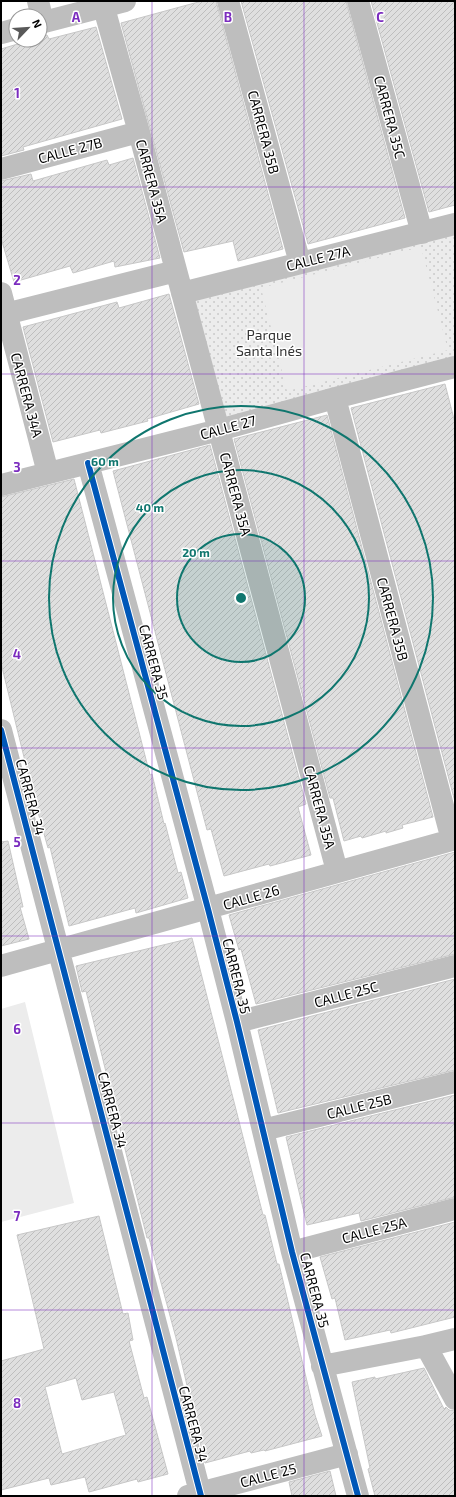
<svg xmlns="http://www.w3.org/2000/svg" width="456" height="1497" font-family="'Exo 2',sans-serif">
<defs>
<pattern id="park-dots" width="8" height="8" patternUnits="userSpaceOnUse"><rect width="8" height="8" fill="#ececec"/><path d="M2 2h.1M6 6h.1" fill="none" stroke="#c9c9c9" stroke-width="1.8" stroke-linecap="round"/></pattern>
<pattern id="building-hatch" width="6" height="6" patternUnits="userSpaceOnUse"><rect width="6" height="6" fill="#dfdfdf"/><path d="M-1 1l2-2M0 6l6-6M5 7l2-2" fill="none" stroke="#bebebe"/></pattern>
</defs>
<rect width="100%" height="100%" fill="#fff"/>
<path fill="url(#park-dots)" d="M455,232V358L225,418L192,298Z"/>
<path fill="#ececec" d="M421,247L448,350L287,391L261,288Z
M25,1002L74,1203L1,1222V1009Z"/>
<path fill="url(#building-hatch)" stroke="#c7c7c7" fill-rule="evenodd" d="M202,1H216L283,249L238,261L233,241L184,252L121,23Z
M241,1H346L405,218L308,244Z
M371,1H455V205L429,212Z
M96,27L122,119L23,147L24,150L1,156V49L31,40H40V37L47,35L49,39Z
M133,158L160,258L115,267L114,261L73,273L70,266L14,282L1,238V181L31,174L33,181L107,160L109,165Z
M169,294L199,404L147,419L148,421L136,424L101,433L100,430L53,442L23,327L117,302L119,308Z
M445,384L455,423V802L351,408Z
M327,415L433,817L402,825L403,828L386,833V831L362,838L361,836L344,841L333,798H330L234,439Z
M210,445L306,804L298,807L311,855L270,866L269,864L224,876L211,829L207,830L113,471Z
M74,479L150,775L152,774L164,824L165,823L178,873L181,872L188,898L136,913L135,908L69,926L50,847L48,848L34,798L1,663V497Z
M8,841L23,907H20L29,939L1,946V842Z
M455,852V954L256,1004L241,949L239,950L229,915Z
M192,938L263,1215H265L277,1264H279L315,1415L322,1436L265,1451L264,1450L251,1453L250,1451L205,1463L176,1338L149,1238H147L86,991L82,992L76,966Z
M455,979V1070L278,1113L258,1030Z
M455,1095V1197L361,1221L359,1213L307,1225L286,1137Z
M99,1216L123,1314L128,1313L133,1340L129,1341L144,1398L147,1397L168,1474L138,1482L137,1479L89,1492L85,1477L51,1485L49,1478L1,1490V1361L44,1349L17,1235ZM76,1378L82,1400L114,1392L126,1435L62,1454L45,1387Z
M455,1222V1317L391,1333L390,1330L345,1340L335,1298L332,1299L320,1257Z
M424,1368L444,1409L446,1407L449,1410L455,1411V1496H375L368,1469L370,1468L352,1382L375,1377V1379Z
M330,1471L336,1496H292L289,1482Z"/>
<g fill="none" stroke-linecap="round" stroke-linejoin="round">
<path stroke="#bebebe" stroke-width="22" d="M38,1L43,22
M102,1L139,132L337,871
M228,1L300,263
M358,1L422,233
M40,23L125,1
M1,33L16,29
M1,169L139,132
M1,293L48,473
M182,293L455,224
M1,315L176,271
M335,398L452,840
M88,463L208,909L237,1022L292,1252L358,1496
M1,485L219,430L335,398L455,367
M1,730L201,1496
M1,966L455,839
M237,1022L455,966
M263,1130L455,1082
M292,1252L455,1209
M426,1346L455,1399
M322,1366L426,1346L455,1339
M188,1496L347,1454"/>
<defs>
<path id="cycleway" d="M88,463L208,909L237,1022L292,1252L358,1496
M1,730L201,1496"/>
</defs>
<use href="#cycleway" stroke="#fff" stroke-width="8"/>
<use href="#cycleway" stroke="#0057b8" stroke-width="6"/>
</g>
<path fill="none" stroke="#7b2cbf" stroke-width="1" stroke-opacity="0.55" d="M152,1V1496M304,1V1496M1,187H455M1,374H455M1,561H455M1,748H455M1,936H455M1,1123H455M1,1310H455"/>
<circle cx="241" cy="598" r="64" fill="#0f766e" fill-opacity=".12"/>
<g fill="none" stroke="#0f766e" stroke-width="2">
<circle cx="241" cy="598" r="64"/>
<circle cx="241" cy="598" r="128"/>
<circle cx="241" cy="598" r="192"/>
</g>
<g text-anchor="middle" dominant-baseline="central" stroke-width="3" stroke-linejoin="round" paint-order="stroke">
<g font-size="14" fill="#000" stroke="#fff">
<text transform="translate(390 117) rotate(75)">CARRERA 35C</text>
<text transform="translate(264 132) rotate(75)">CARRERA 35B</text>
<text transform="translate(70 150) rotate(-15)">CALLE 27B</text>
<text transform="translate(152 181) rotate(75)">CARRERA 35A</text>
<text transform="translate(318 258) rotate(-14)">CALLE 27A</text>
<text transform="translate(27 395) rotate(75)">CARRERA 34A</text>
<text transform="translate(228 427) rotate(-15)">CALLE 27</text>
<text transform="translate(236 494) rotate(75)">CARRERA 35A</text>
<text transform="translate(393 619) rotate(75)">CARRERA 35B</text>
<text transform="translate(154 662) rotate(75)">CARRERA 35</text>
<text transform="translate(31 797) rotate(75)">CARRERA 34</text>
<text transform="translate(320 807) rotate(75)">CARRERA 35A</text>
<text transform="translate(251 897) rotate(-16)">CALLE 26</text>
<text transform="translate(237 976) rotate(76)">CARRERA 35</text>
<text transform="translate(346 994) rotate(-15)">CALLE 25C</text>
<text transform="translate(359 1106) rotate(-14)">CALLE 25B</text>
<text transform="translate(113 1110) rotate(75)">CARRERA 34</text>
<text transform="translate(374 1230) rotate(-15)">CALLE 25A</text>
<text transform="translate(315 1290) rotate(75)">CARRERA 35</text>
<text transform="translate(194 1424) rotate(75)">CARRERA 34</text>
<text transform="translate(268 1475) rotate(-15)">CALLE 25</text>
</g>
<g font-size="14" fill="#333" stroke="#fff">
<text x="269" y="334">Parque<tspan x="269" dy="16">Santa Inés</tspan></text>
</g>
</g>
<g font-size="13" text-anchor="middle" font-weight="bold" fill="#7b2cbf" stroke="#fff" stroke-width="3" stroke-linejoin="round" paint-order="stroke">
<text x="76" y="22">A</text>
<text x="228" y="22">B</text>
<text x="380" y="22">C</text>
<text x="17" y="98">1</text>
<text x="17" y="285">2</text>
<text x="17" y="472">3</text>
<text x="17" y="659">4</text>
<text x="17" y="847">5</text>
<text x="17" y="1034">6</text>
<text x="17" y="1221">7</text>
<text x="17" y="1408">8</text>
</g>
<circle cx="241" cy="598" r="6" fill="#0f766e" stroke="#fff" stroke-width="2"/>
<g font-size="12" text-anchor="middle" font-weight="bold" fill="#0f766e" stroke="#fff" stroke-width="3" stroke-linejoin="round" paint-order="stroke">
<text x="105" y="466">60 m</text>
<text x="150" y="512">40 m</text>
<text x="196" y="557">20 m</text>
</g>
<rect width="456" height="1497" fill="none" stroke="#000000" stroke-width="4"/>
<g transform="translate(28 28) rotate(65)"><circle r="19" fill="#ffffff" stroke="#999999"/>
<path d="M0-3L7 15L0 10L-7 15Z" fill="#595959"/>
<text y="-6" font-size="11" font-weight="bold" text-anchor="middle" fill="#000000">N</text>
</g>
</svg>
